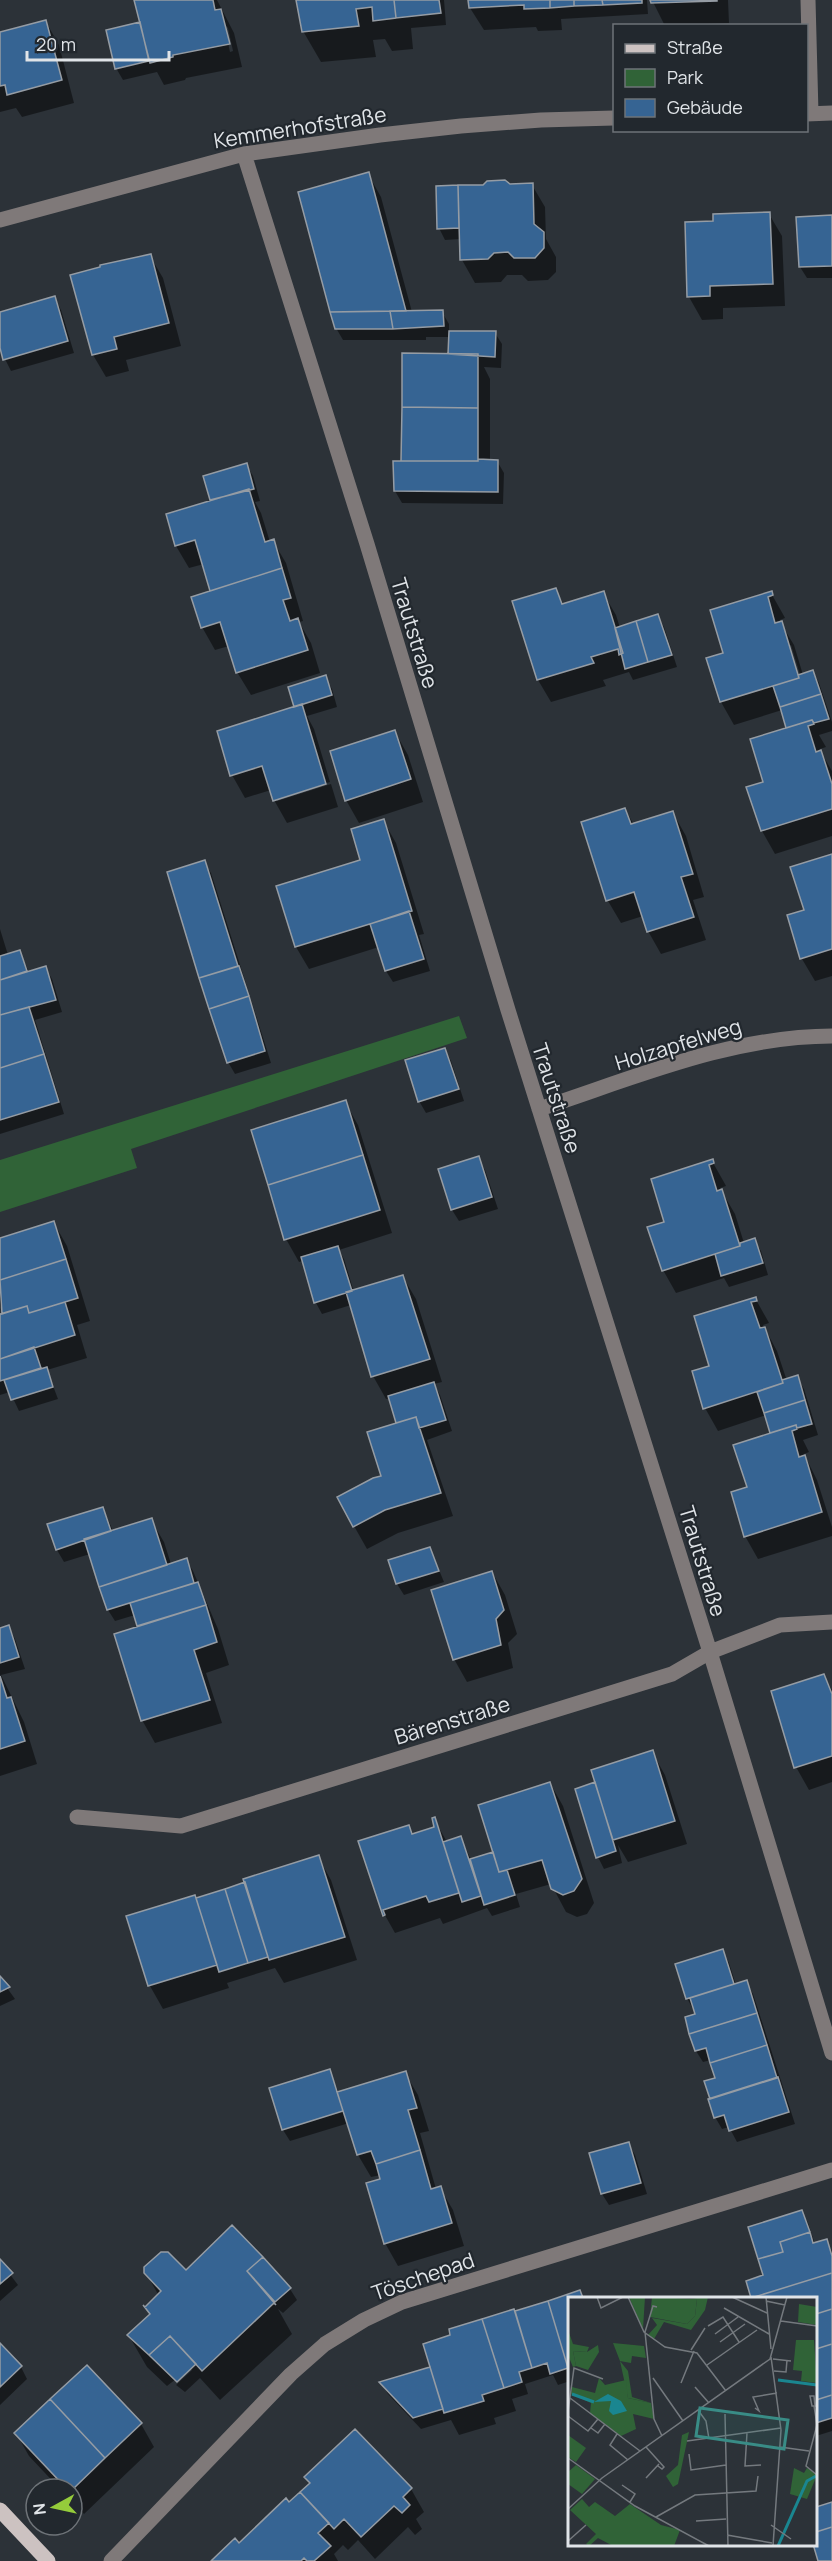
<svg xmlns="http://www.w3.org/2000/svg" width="832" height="2561" font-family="Manrope,sans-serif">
<rect width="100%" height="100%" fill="#2c3238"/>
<path fill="#306337" d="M459,1016L467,1038L131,1149L137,1168L0,1212V1160Z"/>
<path fill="#0007" fill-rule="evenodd" d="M136,0H217L234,33L242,67L186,78L185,80L164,85L157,72L123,80L116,68L142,23ZM224,24L228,28L233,51L230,52Z
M298,0H444L446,25L411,28L413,49L392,51L385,39L373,40L376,57L321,62L303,31Z
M470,0H647L648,14L561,19L562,30L538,31L536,27L484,30L470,8Z
M652,0H728L729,23L665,26Z
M46,22L59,45L74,103L22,117L16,108L0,112V34Z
M368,174L381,197L412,312H442L449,324V332L495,333L502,344L501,368L484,367L490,379V461H497L504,473L503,504L402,503L395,491L404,462L450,355V337H426V340H343L336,328Z
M532,185L545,207L546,239L556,257V272L548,280L528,281L522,275H507L501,282L475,283L462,260L461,239L445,240L439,228L438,187Z
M769,214L782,236L785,306L723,308V319L702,320L689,297L715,223Z
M832,218V278H807L800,267Z
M150,256L163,278L181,346L126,360L129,371L106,377L93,355Z
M55,298L61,310L74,353L11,371L5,359L0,343V314Z
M246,464L253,476L260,501L255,502L261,513L270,542L273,541L286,563L303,621L299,622L311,643L320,673L251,695L237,672L229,646L215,650L202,627L212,591L204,564L189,568L176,546L212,501L205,477Z
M555,589L564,605L603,593L616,615L620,628L658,616L664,627L677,667L633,680L629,672L603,680L606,686L551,702L538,680L514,602Z
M771,593L784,616L785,618L780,620V622L794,645L803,675L813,671L819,683L832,722V731L819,735L826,747L820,749L822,754L832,771V836L775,854L762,831L748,788L765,783L789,729L782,710L734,725L721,702L708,659L725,654ZM787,645H791L802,681L799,682Z
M325,677L332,689L337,707L307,716L314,729L330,782L277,798V801L331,784L338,807L287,823L274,800L271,790L245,798L232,775Z
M395,732L408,755L423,802L359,823L346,800Z
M625,809L634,825L673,813L686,836L704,897L693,900L706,940L661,954L648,931L643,916L621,923L608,901L583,823Z
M383,820L396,843L424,934L419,935L430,971L393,982L386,971L379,947L309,969L296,947L362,861Z
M832,855V976L815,981L802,959L789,916L806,911Z
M204,862L211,873L271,1063L235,1074L228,1062L169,873Z
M0,929L8,955L20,952L29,972L45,967L52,979L62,1012L35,1020L64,1114L0,1134Z
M445,1049L451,1061L464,1101L426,1113L419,1101Z
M345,1102L358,1125L392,1233L339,1250L344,1259L354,1292L403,1277L416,1299L442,1382L434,1384L440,1395L452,1431L427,1440L453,1516L398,1533L367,1549L354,1526L383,1477L399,1424L390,1398L386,1399L373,1376L351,1305L322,1314L316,1303L303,1261L299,1262L286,1239Z
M478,1158L485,1170L498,1209L459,1221L452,1210L440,1170Z
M712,1161L725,1184L726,1186L720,1188L721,1190L735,1214L744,1243L754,1240L761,1251L768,1275L729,1287L724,1278L676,1293L663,1270L666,1223L653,1180Z
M54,1223L67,1246L90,1321L77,1325L87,1358L47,1370L58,1399L19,1411L10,1392L0,1395V1316L3,1315L0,1304V1240Z
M755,1298L768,1321L769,1323L763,1325L777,1351L787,1381L797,1377L804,1389L818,1435L803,1440L809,1452L804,1454L817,1480L832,1527V1536L758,1559L745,1536L749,1488L773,1434L766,1415L718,1431L705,1408L711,1367L696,1317Z
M103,1508L113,1531L151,1520L164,1542L171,1564L186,1559L193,1571L218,1629L229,1665L206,1673L222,1723L155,1743L142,1720L140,1627L135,1615L115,1621L108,1610L90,1554L64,1562L57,1550L49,1525Z
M430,1548L444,1582L404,1595L397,1584Z
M492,1572L505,1595L517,1634L508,1643L513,1668L467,1682L454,1659Z
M9,1627L15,1639L25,1669L1,1675L24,1722L37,1764L0,1776V1630Z
M824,1676L832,1690V1782L809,1790L796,1767Z
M652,1752L665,1775L687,1844L628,1862L618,1845L622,1863L604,1869L598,1857L597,1783Z
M550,1783L563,1806L594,1903L587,1914L577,1917L566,1912L551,1884L516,1894L520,1907L492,1916L487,1908L443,1924L440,1918L395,1933L382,1910L409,1827L414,1835L436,1828L434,1819L447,1842L461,1838L471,1860L492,1853ZM444,1850H447L459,1889L457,1890Z
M318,1857L331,1880L357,1960L284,1983L275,1968L227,1983L229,1988L163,2009L150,1986L128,1917L196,1899Z
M723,1951L729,1963L736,1985L746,1982L753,1994L795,2124L737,2142L729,2127L722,2129L715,2117L717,2079L711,2060L703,2062L696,2051L686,2018L696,2015L687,1998Z
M0,1978L15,1999L0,2006Z
M330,2071L339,2093L405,2073L418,2095L429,2131L420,2133L436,2189L440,2188L453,2210L464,2246L398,2266L385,2243L381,2175L371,2177L358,2155L349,2123L290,2141L283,2130Z
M628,2143L635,2155L647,2194L609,2205L602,2194L591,2154Z
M802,2212L808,2223L815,2244L826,2240L832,2251V2431L816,2436V2298H752L748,2282L764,2276Z
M232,2227L290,2289L297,2300L283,2313L278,2309L292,2334L220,2400L200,2378L185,2392L176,2385L192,2370L190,2368L167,2386L147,2367L129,2336L150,2316L146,2308L159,2296L146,2273L186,2272Z
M0,2261L18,2285L0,2301Z
M579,2292L583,2298H570V2381L558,2385L553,2375L525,2384L528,2394L512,2399L516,2411L494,2418L496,2424L459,2435L451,2420L421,2429L388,2394L381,2383L429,2368L452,2336L451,2330Z
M0,2346L21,2367L27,2379L0,2405Z
M87,2367L141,2424L154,2447L84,2514L72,2501V2489H60L29,2456L16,2433Z
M306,2477L411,2489L424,2512L416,2519L422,2529L415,2535L408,2527L375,2559L358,2540L348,2550L343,2545L334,2554L338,2561H213L238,2545L289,2504L310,2484Z"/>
<path fill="#366493" stroke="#959ca4" stroke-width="1.5" d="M134,0H213L215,10L221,9L230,44L173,55V57L150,63Z
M296,0H394L396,18L373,21L372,7L356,9L359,26L302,32Z
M394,0H439L441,13L396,18Z
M468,0H550V8L524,9V5L469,8Z
M550,0H574V6L550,8Z
M574,0H602L603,5L574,6Z
M602,0H642V3L603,5Z
M650,0H717V1L651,3Z
M46,20L62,80L7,95L5,85L0,86V32Z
M140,22L149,61L115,69L106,30Z
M369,172L406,311L330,312L298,192Z
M505,180L510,184L533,183L534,224L544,232V248L535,258H514L508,252L494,253L488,259L460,260L458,185H483L487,181Z
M458,185L459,228L437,229L436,186Z
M770,212L773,284L710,286V296L687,297L685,222L713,221V214Z
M832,215V266L799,267L796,217Z
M151,254L169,323L114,337L117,349L92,355L70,275L100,267V265Z
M55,296L68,341L3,360L0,348V312Z
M443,310L444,326L393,329L390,311Z
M390,311L393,329H335L330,312Z
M449,331H496L495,357L448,354Z
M402,353L478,354V408L402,407Z
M402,407L478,408V461H401Z
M478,459L498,460V492L394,491L393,461H478Z
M247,463L254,489L210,500L203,476Z
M249,489L265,542L274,539L282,568L210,591L195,540L175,546L166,514Z
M282,568L291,598L283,600L290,621L298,618L308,650L236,673L220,622L201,628L191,597Z
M556,588L562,604L604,591L623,653L619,655L618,649L591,657L594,663L537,680L512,601Z
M772,591L773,595L768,597L775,623L782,621L799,678L720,702L706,658L723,653L710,610Z
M658,614L672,655L648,662L636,621Z
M636,621L648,662L625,669L615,628Z
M813,670L821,694L780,707L773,686L799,678L798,675Z
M326,675L332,695L294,707L288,687Z
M821,694L829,719L814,723L812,720L786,728L780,707Z
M302,704L326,784L273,801L262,766L230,776L217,731Z
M812,720L814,724L808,726L816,752L821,750L832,784V809L761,831L746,787L763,782L750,739Z
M395,730L411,779L345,801L330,751Z
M625,808L631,824L673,811L693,874L681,877L694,917L647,932L634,892L606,901L581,822Z
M384,819L412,911L295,947L276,886L360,860L351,829Z
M832,854V949L800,959L787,915L804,910L790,867Z
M205,860L238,966L199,978L167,872Z
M409,911L424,959L385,971L370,924Z
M20,950L27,971L0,980V956Z
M46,966L56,1000L0,1015V980Z
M239,966L249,996L209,1009L199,978Z
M249,996L265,1051L227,1063L209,1009Z
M29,1007L44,1054L0,1068V1015Z
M445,1048L459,1089L418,1102L405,1060Z
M44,1054L59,1102L0,1120V1068Z
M346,1100L363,1155L268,1185L251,1130Z
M363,1155L380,1210L284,1240L268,1185Z
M479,1156L492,1197L451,1210L438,1169Z
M713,1159L714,1163L709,1165L717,1191L722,1189L740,1246L662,1271L647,1227L664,1222L651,1179Z
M54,1221L66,1259L0,1280V1238Z
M755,1238L763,1263L721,1276L715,1254L740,1246V1243Z
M338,1246L352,1291L314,1303L301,1257Z
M66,1259L78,1298L29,1313L27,1306L2,1314L0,1280Z
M403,1275L430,1359L371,1377L346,1292Z
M756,1297L757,1301L751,1302L760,1328L765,1327L783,1383L703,1409L692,1371L709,1366L694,1316Z
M65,1302L75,1335L0,1359V1314L27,1306L29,1313Z
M34,1347L41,1368L0,1381V1359Z
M47,1367L53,1387L11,1400L4,1380Z
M798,1375L805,1400L764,1413L757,1392L783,1383L782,1380Z
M434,1382L446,1420L419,1428L416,1417L396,1423L388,1396Z
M805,1400L812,1424L797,1428L796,1425L770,1433L764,1413Z
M416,1417L441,1493L385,1510L353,1527L337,1497L373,1478L381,1476L367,1432Z
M796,1425L797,1429L792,1431L799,1457L805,1455L822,1512L744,1537L731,1492L747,1487L733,1445Z
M103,1507L111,1531L56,1550L47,1524Z
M152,1518L167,1565L99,1587L84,1539Z
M430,1547L439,1571L396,1584L388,1560Z
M187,1558L194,1583L107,1610L99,1587Z
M492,1571L504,1610L496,1619L501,1645L453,1660L431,1590Z
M198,1582L206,1605L137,1626L130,1603Z
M206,1605L217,1642L194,1650L210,1700L141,1721L114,1634Z
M9,1625L19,1657L0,1663V1628Z
M824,1674L832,1694V1756L794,1768L771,1691Z
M0,1676L7,1698L11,1697L25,1741L0,1749Z
M653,1750L675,1821L613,1840L591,1770Z
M550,1782L582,1879L574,1891L563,1895L551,1889L542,1860L499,1872L478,1805Z
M595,1782L616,1851L596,1858L575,1789Z
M435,1817L459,1893L429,1902L426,1896L383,1910L385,1915L383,1916L358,1841L409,1825L412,1834L434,1827L432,1818Z
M461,1836L481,1896L462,1902L443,1842Z
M493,1852L499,1872L507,1870L515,1895L484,1905L470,1859Z
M319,1855L345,1937L269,1960L243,1879Z
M245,1882L268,1957L248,1963L225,1889Z
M225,1889L248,1963L219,1972L196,1898Z
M195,1895L217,1965L148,1986L126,1916Z
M723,1949L734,1984L686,1999L675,1964Z
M0,1976L10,1987L0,1992Z
M747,1980L757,2013L689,2034L685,2017L695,2014L690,1998Z
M757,2013L767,2045L710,2063L706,2048L695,2051L689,2034Z
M767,2045L777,2078L710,2099L704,2081L715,2078L710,2063Z
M330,2069L343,2111L282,2130L269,2088Z
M406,2071L417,2108L408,2110L420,2150L376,2164L371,2151L357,2155L337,2092Z
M778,2077L789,2112L729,2131L724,2115L714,2118L708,2099Z
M629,2142L641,2183L601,2194L589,2153Z
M420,2150L431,2189L441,2186L452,2223L384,2244L366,2183L380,2179L376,2164Z
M802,2210L810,2232L780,2242L783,2252L758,2259L748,2227Z
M232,2225L263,2257L247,2271L276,2305L274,2303L202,2371L170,2336L149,2355L127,2335L150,2314L143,2305L145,2307L161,2291L144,2273V2267L161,2252H168L186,2270Z
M810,2232L813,2243L827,2239L832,2256V2273L751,2298L746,2281L763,2275L758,2259L783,2252L780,2242Z
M263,2257L291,2288L275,2302L247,2271Z
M0,2259L13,2273L0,2284Z
M832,2273V2309L816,2314V2298H751Z
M580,2290L583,2298H570L568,2368L548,2301Z
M548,2301L568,2368L550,2374L547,2363L532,2368L515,2311Z
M514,2309L532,2368L519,2372L522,2382L504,2388L482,2319Z
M832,2309V2344L816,2349V2314Z
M482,2319L504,2388L482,2395L484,2401L444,2413L423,2344L450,2335L449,2329Z
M170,2336L196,2364L177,2382L149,2355Z
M0,2343L22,2366L0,2387Z
M832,2344V2395L816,2400V2349Z
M87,2365L142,2423L105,2458L50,2399Z
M430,2367L443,2409L413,2418L379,2382Z
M832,2395V2418L816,2423V2400Z
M50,2399L105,2458L72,2490L67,2489L14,2433Z
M355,2429L412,2488L403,2497L410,2505L402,2513L394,2506L361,2537L344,2519L334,2529L300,2492L310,2483L304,2477Z
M300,2492L329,2523L318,2533L331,2546L314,2561H307L304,2558L301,2561H211L235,2538L239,2543L286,2498L289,2502Z
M832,2502V2527L816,2532V2507Z
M832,2527V2561H818L813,2544H816V2532Z"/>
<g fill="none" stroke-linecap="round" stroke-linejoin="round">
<path stroke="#7f7979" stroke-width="15" d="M808,0L811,113
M806,114L832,113
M244,154L367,544L508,1010L710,1652L832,2053
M0,220L244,154L380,135L461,126L541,120L614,118
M539,1109C634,1078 731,1036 832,1036
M77,1817L181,1826L672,1674L710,1652L780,1625L832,1622
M111,2561L291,2374L325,2344L364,2320L402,2302L832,2170"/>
<path stroke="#ccc2c1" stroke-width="15" d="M0,2510L48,2561"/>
</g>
<g text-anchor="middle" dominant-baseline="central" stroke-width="4.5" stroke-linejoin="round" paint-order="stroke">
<g font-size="21" fill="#e0e4e8" stroke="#22282e">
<text transform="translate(300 127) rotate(-9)">Kemmerhofstraße</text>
<text transform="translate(415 633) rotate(73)">Trautstraße</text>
<text transform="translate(678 1044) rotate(-17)">Holzapfelweg</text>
<text transform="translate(557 1098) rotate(72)">Trautstraße</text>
<text transform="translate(703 1561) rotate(73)">Trautstraße</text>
<text transform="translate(452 1720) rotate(-17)">Bärenstraße</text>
<text transform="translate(423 2276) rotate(-19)">Töschepad</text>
</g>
</g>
<g transform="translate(568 2297)">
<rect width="249" height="249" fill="#2c3238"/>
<path d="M61,0H77L75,32ZM231,7L249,10V28L230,25ZM45,46L76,49L78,61L64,59L63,66L52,64ZM30,48L31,55L20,73L8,69L5,54L19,55ZM121,135L110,187L105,190L98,179L110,168L114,138ZM226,171L236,176L239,171L249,178L239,202L222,197Z" fill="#306337"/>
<path d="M115,0H140L137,13L123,33L96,25L86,42L80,38L89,28L84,21L119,27L127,19L129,2ZM0,33L5,47L21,50L19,55L5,54L8,69L5,70L0,58ZM52,64L60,74L64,100L83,106L60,101ZM0,138L18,151L8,165L0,160Z" fill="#306337"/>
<path d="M228,43H246L249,86L233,84L234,74L225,73Z" fill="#306337"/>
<path d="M84,0L129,2L127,19L119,27L82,20ZM31,81L37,88L58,83L60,101L83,106L86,122L65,117L68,132L53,139L22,116L23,106L3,97L4,90L27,96ZM14,202L21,210L27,205L47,219L62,207L93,228L112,233L106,249H45L30,241L21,249L18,247L28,237L2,213Z" fill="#306337"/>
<path d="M8,168L27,182L14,197L0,187V175Z" fill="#306337"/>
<path d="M40,97L53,104L59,114L45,118L41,114L43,104L26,105Z" fill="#1a8690"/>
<path fill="none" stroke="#1a8690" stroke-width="3" d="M210,83L249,88M4,97L26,105M210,249L239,184L248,179"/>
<path fill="none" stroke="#74797e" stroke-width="1.5" d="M29,0L33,11L55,0M60,0L76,35L97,50L129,56L158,94M164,0L199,16M198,0L203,52M198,4L217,8M156,11L201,37M213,24L249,29M140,29L155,20L171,45M77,35L86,122L94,139M77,35L85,9L89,10M147,37L170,20M152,45L177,27M123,53L137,31M203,60L213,133L205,249M205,62L223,64M139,68L189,33M206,74L218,75L219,63M85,81L115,124M113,86L126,54M127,90L141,106M242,99H246L247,109H244ZM2,101L72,154M246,109L249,128L238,169L249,178M187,111L191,114L185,100L209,96M130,113L138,124L141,142M0,115L6,71L35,82M157,117L160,249M0,119L20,134L30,122M23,131L30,136L37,127M179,136L177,169L193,168M49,137L42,148L60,163M119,144L213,131M78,150L96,170L94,172L90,169M212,150L241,154M121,157L123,173L158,168M0,161L67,209L141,249M78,181L91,167M54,188L67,197L62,205M0,212L34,181L202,62L219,0M88,220L127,198L188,194L190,179M128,224L158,222M203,228L223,242M159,238L204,246M0,244L18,228"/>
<path fill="#398c86" fill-opacity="0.15" stroke="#398c86" stroke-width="3" d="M132,111L220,123L216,152L128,139Z"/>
<rect width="249" height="249" fill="none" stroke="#e0e4e8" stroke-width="3"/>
</g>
<rect x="613" y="24" width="195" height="108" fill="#22282e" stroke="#6e7378" stroke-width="1.5"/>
<rect x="625" y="44" width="30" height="9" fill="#ccc2c1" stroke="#6e7378" stroke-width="1.5"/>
<text x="667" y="54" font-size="18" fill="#e0e4e8">Straße</text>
<rect x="625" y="69" width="30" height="18" fill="#306337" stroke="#6e7378" stroke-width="1.5"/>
<text x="667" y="84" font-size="18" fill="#e0e4e8">Park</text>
<rect x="625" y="99" width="30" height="18" fill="#366493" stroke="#6e7378" stroke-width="1.5"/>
<text x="667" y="114" font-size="18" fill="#e0e4e8">Gebäude</text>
<g transform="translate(54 2507) rotate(262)"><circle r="28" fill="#22282e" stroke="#6e7378" stroke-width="1.5"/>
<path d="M0-4.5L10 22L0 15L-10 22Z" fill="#95cc3b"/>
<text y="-9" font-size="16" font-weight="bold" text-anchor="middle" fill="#e0e4e8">N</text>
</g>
<path d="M27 51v9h142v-9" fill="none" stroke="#e0e4e8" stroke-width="3"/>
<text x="36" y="51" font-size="18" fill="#e0e4e8" stroke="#22282e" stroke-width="4.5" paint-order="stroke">20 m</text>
</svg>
